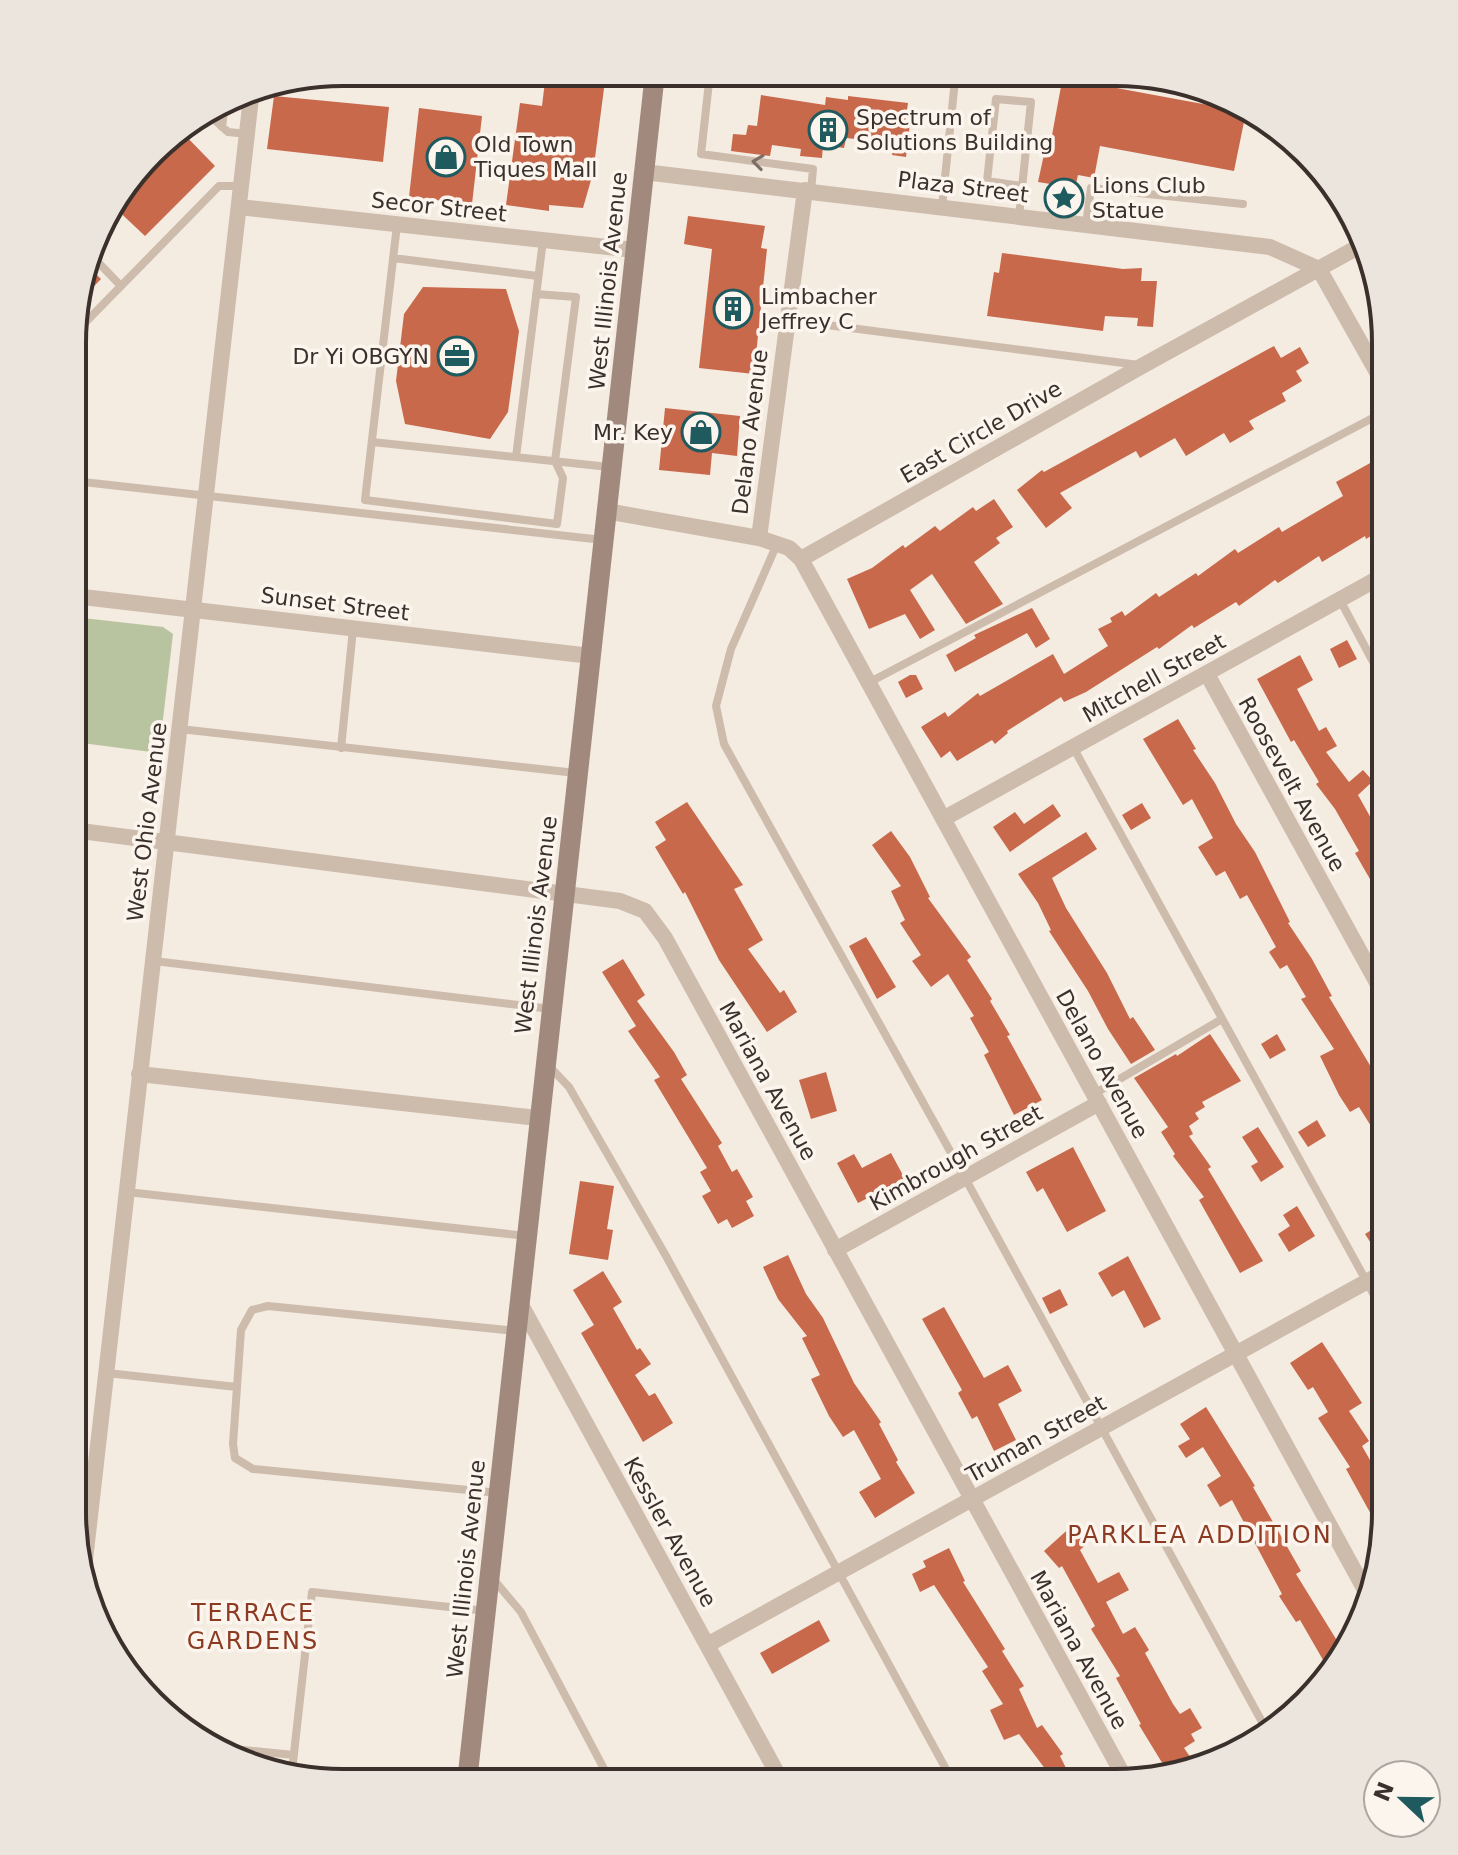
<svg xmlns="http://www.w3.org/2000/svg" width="1458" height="1855" font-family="'DejaVu Sans',sans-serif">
<rect width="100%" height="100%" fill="#f4ebe1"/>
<path fill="#b8c4a0" d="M74,617L163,627L173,634L159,753L74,742Z"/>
<path fill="#c8694b" d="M546,73H606L593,173L583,208L549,205V211L506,205L520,103L542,106Z
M1062,81L1111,87L1246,112L1234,171L1100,146L1094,178L1078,175L1075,188L1038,182L1046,145L1050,146Z
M761,95L825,105L826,97L848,100V96L908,103L905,122L910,123L906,157L892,155L893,151L873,148L874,141L846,138L844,148L823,145L822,158L800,156L801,149L772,145L770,156L731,151L733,134L746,135L748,125L757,126Z
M274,96L389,107L383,162L267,149Z
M419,108L482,116L472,204L409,197Z
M180,130L215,166L145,236L111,204L165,139Z
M688,216L765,226L761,248L767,249L754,374L699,368L712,249L684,244Z
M1002,253L1123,269L1142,268L1141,281H1157L1153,327L1137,326L1138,318L1105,316L1103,331L987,316L994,272L999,273Z
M86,272H94L101,279L75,306Z
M423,287L506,289L519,331L508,412L490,439L405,424L396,381L404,314Z
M1274,346L1281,358L1300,347L1309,363L1296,371L1302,381L1282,393L1286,401L1249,421L1254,429L1230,443L1224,433L1186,456L1175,438L1140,458L1136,451L1060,493L1072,508L1046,528L1017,490L1042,470L1044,472Z
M665,408L740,416L737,456L712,453L710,475L659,470Z
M1386,450V533H1376L1366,539L1365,536L1322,562L1319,556L1278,583L1275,580L1239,606L1236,602L1194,628L1192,625L1159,649L1157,647L1086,692L1064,702L1061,697L1007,731L1008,733L995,744L992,740L957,761L950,751L941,758L921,727L945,712L948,717L978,693L980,696L1053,654L1064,674L1108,646L1098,629L1112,622L1110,618L1122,611L1125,616L1156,593L1159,597L1196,573L1198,576L1235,549L1238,553L1279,527L1282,532L1343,496L1336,482L1372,462L1370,457Z
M994,499L1013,527L996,538L1000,543L974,562L1003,604L966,624L932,574L910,590L935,630L920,639L905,614L869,629L847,579L872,568L903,545L905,548L935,526L940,531L973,507L976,511Z
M1032,608L1050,639L1036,648L1027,633L955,672L946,655L976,638L974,635Z
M1347,640L1357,659L1339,668L1330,649Z
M1300,655L1313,680L1297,689L1319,731L1326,727L1337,746L1326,752L1349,782L1363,770L1373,781L1358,795L1386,845V907L1355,853L1359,851L1335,809L1316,784L1319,782L1294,740L1291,742L1257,679Z
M910,675H916L923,689L906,698L898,682Z
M1178,719L1196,749L1193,750L1215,783L1236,824L1255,852L1290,922L1288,923L1312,959L1332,996L1329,997L1386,1092V1150L1359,1107L1350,1112L1339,1095L1320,1056L1334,1049L1301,999L1306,997L1287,965L1280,969L1269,952L1276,947L1247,895L1240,899L1225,871L1216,876L1198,847L1213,838L1192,799L1183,805L1143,739Z
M687,802L743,885L734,889L763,940L748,949L780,993L784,990L797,1012L767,1032L719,960L685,892L683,894L655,847L666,840L655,822Z
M1142,803L1151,818L1131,830L1122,815Z
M1053,804L1061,816L1010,852L993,827L1015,812L1024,824Z
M891,831L910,857L930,897L928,898L971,957L967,960L992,999L990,1001L1010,1035L1007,1036L1042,1100L1014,1115L984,1055L989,1052L970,1018L974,1016L948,974L931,987L912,961L921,955L900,923L905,920L891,891L901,886L872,845Z
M1086,832L1097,849L1052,878L1066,908L1107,973L1130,1019L1133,1017L1155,1050L1131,1064L1108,1029L1088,991L1049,931L1051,930L1038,903L1018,874Z
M866,937L896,987L877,999L849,946Z
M623,959L645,995L637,1001L674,1052L687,1075L681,1079L722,1143L718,1146L732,1172L737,1169L753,1197L746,1201L754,1216L732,1228L727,1219L718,1224L702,1196L711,1191L700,1172L707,1168L654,1080L660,1077L628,1031L636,1026L602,972Z
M1210,1034L1241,1081L1202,1102L1205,1107L1195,1113L1199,1119L1189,1126L1193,1134L1189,1136L1211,1167L1208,1169L1263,1261L1240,1273L1199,1200L1204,1197L1173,1156L1175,1154L1161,1132L1168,1127L1134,1078L1176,1054L1177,1056Z
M1277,1034L1286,1050L1270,1059L1261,1044Z
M826,1072L837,1111L811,1119L799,1080Z
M1317,1120L1326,1136L1308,1147L1298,1132Z
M1258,1127L1284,1167L1261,1182L1251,1166L1258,1162L1242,1137Z
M1073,1147L1106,1211L1067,1232L1043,1188L1037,1192L1026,1172Z
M891,1153L905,1179L858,1203L837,1163L854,1154L862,1168Z
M580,1181L614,1186L607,1229L613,1230L608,1260L569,1254Z
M1297,1206L1315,1236L1289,1252L1278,1234L1290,1226L1283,1215Z
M1386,1221V1245L1376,1251L1365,1234Z
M788,1255L806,1294L823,1318L854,1383L881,1422L879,1424L898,1460L896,1462L915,1493L875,1518L859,1492L881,1479L854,1430L843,1437L829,1416L811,1379L820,1375L802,1338L807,1336L778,1299L763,1267Z
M1128,1256L1161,1319L1144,1328L1124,1290L1112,1297L1098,1273Z
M603,1271L622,1302L613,1308L637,1350L640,1348L651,1364L635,1375L649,1396L655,1393L673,1423L643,1442L581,1333L594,1325L573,1290Z
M1060,1289L1068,1305L1050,1314L1042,1298Z
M944,1307L984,1378L1008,1365L1022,1391L998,1404L1016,1440L994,1451L977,1416L972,1419L958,1393L962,1390L922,1319Z
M1322,1342L1362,1403L1349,1411L1369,1441L1362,1446L1378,1474L1385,1470V1529L1383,1536L1346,1469L1350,1467L1318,1418L1328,1412L1313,1387L1308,1390L1290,1363Z
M1206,1407L1255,1486L1253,1487L1301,1571L1296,1574L1344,1652L1341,1662L1330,1672L1300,1620L1296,1622L1279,1596L1282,1594L1232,1500L1220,1507L1207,1485L1221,1476L1203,1447L1186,1458L1178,1446L1190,1439L1180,1424Z
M1074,1524L1089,1542L1080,1550L1098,1583L1119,1572L1129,1590L1106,1602L1123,1634L1135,1627L1149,1650L1145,1653L1173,1704L1180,1714L1190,1708L1202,1728L1191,1734L1195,1741L1184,1748L1195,1764L1170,1771L1161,1761L1139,1725L1141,1724L1116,1678L1120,1676L1091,1629L1095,1626L1062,1566L1059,1568L1044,1551Z
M949,1548L965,1581L963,1582L1005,1649L1002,1651L1024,1686L1019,1689L1037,1728L1042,1725L1063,1754L1060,1756L1073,1782H1055L1019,1734L1004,1740L990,1710L1003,1704L982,1671L988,1667L934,1585L920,1592L912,1574L926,1567L923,1561Z
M819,1620L830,1641L772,1674L760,1653Z"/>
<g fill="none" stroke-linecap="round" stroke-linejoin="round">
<path stroke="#cdbbac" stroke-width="8" d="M710,73L701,154L813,169L811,191
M655,74L709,79
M892,74L955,80L942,207
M1061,74L1191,90
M208,114L228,132L248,134
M222,127L225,104
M1019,216L1031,102L996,99L987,181L1022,186
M1086,224L1091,188L1243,204
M397,225L365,500L557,524L563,478L555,461L576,297L536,294
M92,256L121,286
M393,258L538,276
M788,320L1139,365
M74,334L219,186H241
M372,442L609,467
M516,457L543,240
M74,481L603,540
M777,544L731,649L716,706L724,744L965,1178L1267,1731
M1340,600L1386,686
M868,683L1386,411
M180,729L576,773
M1073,747L1386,1317
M341,748L353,629
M154,961L551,1009
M549,1066L569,1087L666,1256L953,1782
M1094,1094L1222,1019
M127,1192L527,1236
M107,1373L237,1387
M499,1493L253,1469L235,1458L233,1444L241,1330L252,1310L268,1306L516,1331
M494,1580L521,1612L611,1782
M233,1749L294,1755
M292,1771L312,1592L486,1611"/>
<path stroke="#cdbbac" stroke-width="16" d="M644,172L1270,247L1319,269L1386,388
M239,207L635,250
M606,511L759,538L789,548L801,559L1142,366L1360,246
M759,538L805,190
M801,559L1365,1590
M74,596L591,656
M1207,674L1386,999
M943,819L1386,574
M73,830L620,901L645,911L665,938L1127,1782
M139,1074L538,1118
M835,1250L1099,1103
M520,1303L782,1782
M85,1560L252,89
M707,1645L1386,1271"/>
<path stroke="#a18a7d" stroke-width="20" d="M467,1782L655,73"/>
</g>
<defs><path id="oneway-chevron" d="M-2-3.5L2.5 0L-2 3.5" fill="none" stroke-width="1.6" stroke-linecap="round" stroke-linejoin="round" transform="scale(2)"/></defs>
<use stroke="#7d6f65" href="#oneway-chevron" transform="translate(758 162) rotate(-172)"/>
<defs>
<symbol id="building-ring" viewBox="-11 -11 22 22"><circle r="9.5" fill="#fbf5ee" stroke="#1f5a5e" stroke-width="1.5"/><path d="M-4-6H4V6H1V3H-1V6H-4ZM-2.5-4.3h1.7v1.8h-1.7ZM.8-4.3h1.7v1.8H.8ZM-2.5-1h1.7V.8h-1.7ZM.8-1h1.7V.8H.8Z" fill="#1f5a5e"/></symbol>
<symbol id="shop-ring" viewBox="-11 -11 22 22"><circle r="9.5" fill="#fbf5ee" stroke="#1f5a5e" stroke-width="1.5"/><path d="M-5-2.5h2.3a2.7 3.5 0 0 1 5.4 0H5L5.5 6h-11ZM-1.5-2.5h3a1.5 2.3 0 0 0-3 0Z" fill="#1f5a5e"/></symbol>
<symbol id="sight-ring" viewBox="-11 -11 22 22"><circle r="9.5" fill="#fbf5ee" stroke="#1f5a5e" stroke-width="1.5"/><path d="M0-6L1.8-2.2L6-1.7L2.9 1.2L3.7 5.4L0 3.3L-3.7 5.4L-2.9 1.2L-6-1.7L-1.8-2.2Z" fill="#1f5a5e"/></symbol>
<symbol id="office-ring" viewBox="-11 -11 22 22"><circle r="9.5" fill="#fbf5ee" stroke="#1f5a5e" stroke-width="1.5"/><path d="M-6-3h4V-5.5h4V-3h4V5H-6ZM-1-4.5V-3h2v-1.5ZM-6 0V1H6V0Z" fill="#1f5a5e"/></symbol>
</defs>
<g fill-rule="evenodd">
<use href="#building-ring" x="806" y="108" width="44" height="44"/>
<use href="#shop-ring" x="424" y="135" width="44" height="44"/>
<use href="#sight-ring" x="1042" y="176" width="44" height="44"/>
<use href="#building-ring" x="711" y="287" width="44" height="44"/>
<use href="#office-ring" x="435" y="334" width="44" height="44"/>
<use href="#shop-ring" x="679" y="410" width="44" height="44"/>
</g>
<g text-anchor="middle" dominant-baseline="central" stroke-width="7" stroke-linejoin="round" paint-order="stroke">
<g font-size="22" fill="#3b302b" stroke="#fbf5ee" text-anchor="start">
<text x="856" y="117">Spectrum of<tspan x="856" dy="25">Solutions Building</tspan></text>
<text x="474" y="144">Old Town<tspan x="474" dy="25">Tiques Mall</tspan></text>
<text x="1092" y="185">Lions Club<tspan x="1092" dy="25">Statue</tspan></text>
<text x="761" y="296">Limbacher<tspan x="761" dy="25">Jeffrey C</tspan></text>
<text x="429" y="356" text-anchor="end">Dr Yi OBGYN</text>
<text x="673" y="432" text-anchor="end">Mr. Key</text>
</g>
<g font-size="22" fill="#3b302b" stroke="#fbf5ee">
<text transform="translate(963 187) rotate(7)">Plaza Street</text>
<text transform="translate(439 207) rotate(6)">Secor Street</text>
<text transform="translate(608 281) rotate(-84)">West Illinois Avenue</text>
<text transform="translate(750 432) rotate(-83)">Delano Avenue</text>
<text transform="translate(981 432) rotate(-30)">East Circle Drive</text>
<text transform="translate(335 604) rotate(7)">Sunset Street</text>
<text transform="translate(1154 678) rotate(-29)">Mitchell Street</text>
<text transform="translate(1292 784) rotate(61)">Roosevelt Avenue</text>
<text transform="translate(147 822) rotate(-83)">West Ohio Avenue</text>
<text transform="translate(536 925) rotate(-83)">West Illinois Avenue</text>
<text transform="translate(1102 1064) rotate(61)">Delano Avenue</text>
<text transform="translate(768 1081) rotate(61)">Mariana Avenue</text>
<text transform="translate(956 1158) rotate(-29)">Kimbrough Street</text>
<text transform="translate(1036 1439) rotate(-29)">Truman Street</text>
<text transform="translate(670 1532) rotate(61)">Kessler Avenue</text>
<text transform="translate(466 1569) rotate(-84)">West Illinois Avenue</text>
<text transform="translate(1079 1650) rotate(61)">Mariana Avenue</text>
</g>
<g font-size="24" letter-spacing="2" fill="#8c3b22" stroke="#fbf5ee">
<text x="1200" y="1535">PARKLEA ADDITION</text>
<text x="253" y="1613">TERRACE<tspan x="253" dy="28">GARDENS</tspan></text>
</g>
</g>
<path d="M0 0H1458V1855H0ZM343 86H1115A257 257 0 0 1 1372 343V1512A257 257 0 0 1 1115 1769H343A257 257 0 0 1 86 1512V343A257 257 0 0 1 343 86Z" fill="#ece5de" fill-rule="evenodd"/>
<path fill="none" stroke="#3b302b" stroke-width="4" d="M343 86H1115A257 257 0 0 1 1372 343V1512A257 257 0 0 1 1115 1769H343A257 257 0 0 1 86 1512V343A257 257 0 0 1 343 86Z"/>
<g transform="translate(1402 1799) rotate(292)"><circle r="38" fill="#fbf5ee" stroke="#aea6a0" stroke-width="2"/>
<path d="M0-6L14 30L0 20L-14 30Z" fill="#1f5a5e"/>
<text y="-12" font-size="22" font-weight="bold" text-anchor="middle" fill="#3b302b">N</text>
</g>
</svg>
